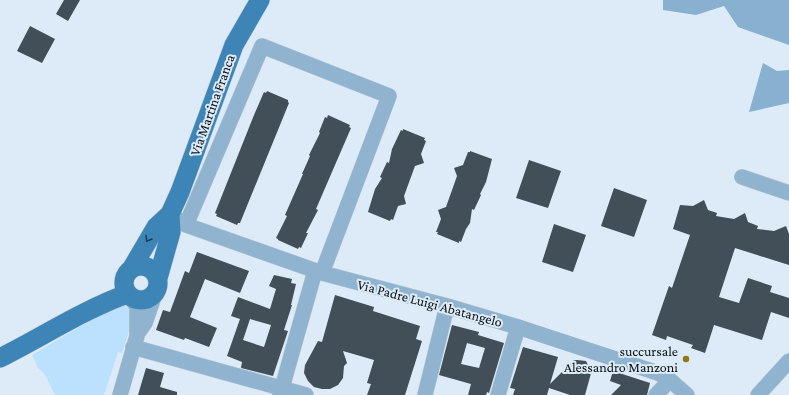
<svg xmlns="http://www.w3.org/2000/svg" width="789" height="395" font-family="'Crimson Pro',serif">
<rect width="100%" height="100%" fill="#dcebf7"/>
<path fill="#bbe1fe" d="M117,305C142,304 126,340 122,353L118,352L104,395H55L44,373L38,368L32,355Z"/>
<path fill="#88b0cf" d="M663,0H789V45L738,27L724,6L696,15L663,10Z
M763,63L777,71L789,70V103L749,112Z"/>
<path fill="#424e58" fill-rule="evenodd" d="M64,0H80L68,21L56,14Z
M30,26L55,39L42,63L17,51Z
M267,91L288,100V102L289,103L240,223H238L237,225L216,216L217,214L215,213L254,115L264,92L266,93Z
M328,115L350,125L349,127L351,128L316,209L318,210L306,233H308L301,248L299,247L298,249L278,240V239L276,238L287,216L285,215L303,174H302L310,156L309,155L320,133L319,132L325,117L327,118Z
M403,129L425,138L424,140L426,141L421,154L424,163L415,166L404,196L406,204L398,206L393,220L391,219L390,221L368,212L375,189L382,178L380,177L387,162L389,163L392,149L401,130L403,131Z
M470,151L492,159L486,182L480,194L481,195L474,210L472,209L470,223L466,229L461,242L459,241V243L437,234L438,232H436L441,219L438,210L446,207L457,176L454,168L463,165L468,152H470Z
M529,160L561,171L548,208L516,198Z
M614,188L647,200L634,237L601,226Z
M704,200L708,210L717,213L716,216L734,219L745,213L748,222L758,226L757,229L774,231L786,226L789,234V265L735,248L719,297L739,303L748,278L772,286L770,292L789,298V318L771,312L762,340L714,325L705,353L691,348L693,345L667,336L666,340L652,335L669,286L672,288L690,235L673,229L680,205L693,206Z
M554,224L586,235L573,272L542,262Z
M197,252L249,271L240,293L205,279L190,317L217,328L209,347L185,338L184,340L156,330L163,310L170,312L185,271L189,273Z
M274,275L292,279L291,283L296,284L291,305H292L284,330L288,331L273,376L241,368L242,362L227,356L240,319L231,316L238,297L270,309L276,289L269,286ZM250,319L271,325L264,347L243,340Z
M335,295L374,307L373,311L420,326L416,339L422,341L405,395H367L371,384L367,383L374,360L343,351L347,363L344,366L343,378L338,385L330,389H322L314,387L308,381L304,373L305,365L318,341L322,342Z
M452,325L479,332L478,335L504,343L489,393L487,392L486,395H468L471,384L439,375ZM467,343L485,348L479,368L461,364Z
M523,347L558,357L550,384L574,360H577L586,361L588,365L593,366L585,395H570L549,388L547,395H513L515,389L510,388Z
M146,368L164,373L160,387L177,392V395H138Z
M613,371L650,383L647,395H611L621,385L610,381Z"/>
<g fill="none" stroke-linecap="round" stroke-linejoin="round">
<defs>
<path id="minor" d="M742,177L789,193
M170,214L186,225L322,273L447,306L518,327L658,373L670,380L687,395
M186,225L262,46L389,96L322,273
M138,333L145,323L155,294
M133,347L306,395
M120,395L137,336V307L131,298
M280,395L315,271
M425,395L447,306
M498,395L518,327
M656,395L670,380
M758,395L789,361"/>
<path id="major" d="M124 283a17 17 0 1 1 34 0a17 17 0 1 1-34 0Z
M132,268L156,227L170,214L180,192L234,45L260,0
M158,278L171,232L170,214
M0,358C42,337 83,310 127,294"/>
</defs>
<use href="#minor" stroke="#bac8d3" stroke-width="16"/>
<use href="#major" stroke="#bac8d3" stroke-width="20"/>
<use href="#minor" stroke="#90b4cf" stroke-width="15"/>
<use href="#major" stroke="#3d85b6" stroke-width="19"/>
</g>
<defs><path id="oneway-chevron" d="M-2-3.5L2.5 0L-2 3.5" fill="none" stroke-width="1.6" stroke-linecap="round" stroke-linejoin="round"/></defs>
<use stroke="#1e3f55" href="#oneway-chevron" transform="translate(148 239) rotate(120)"/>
<circle fill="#91761c" stroke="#dcebf7" stroke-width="1.5" cx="686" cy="359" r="4"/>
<g text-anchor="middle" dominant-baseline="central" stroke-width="4" stroke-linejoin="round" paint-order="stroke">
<g font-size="14" fill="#0a1014" stroke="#dcebf7">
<text transform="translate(212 105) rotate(-70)">Via Martina Franca</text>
<text transform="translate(430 303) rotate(15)">Via Padre Luigi Abatangelo</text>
</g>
<g font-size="14" fill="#0a1014" stroke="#dcebf7" text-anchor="end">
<text x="678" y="351">succursale<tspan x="678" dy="16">Alessandro Manzoni</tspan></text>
</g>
</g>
</svg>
